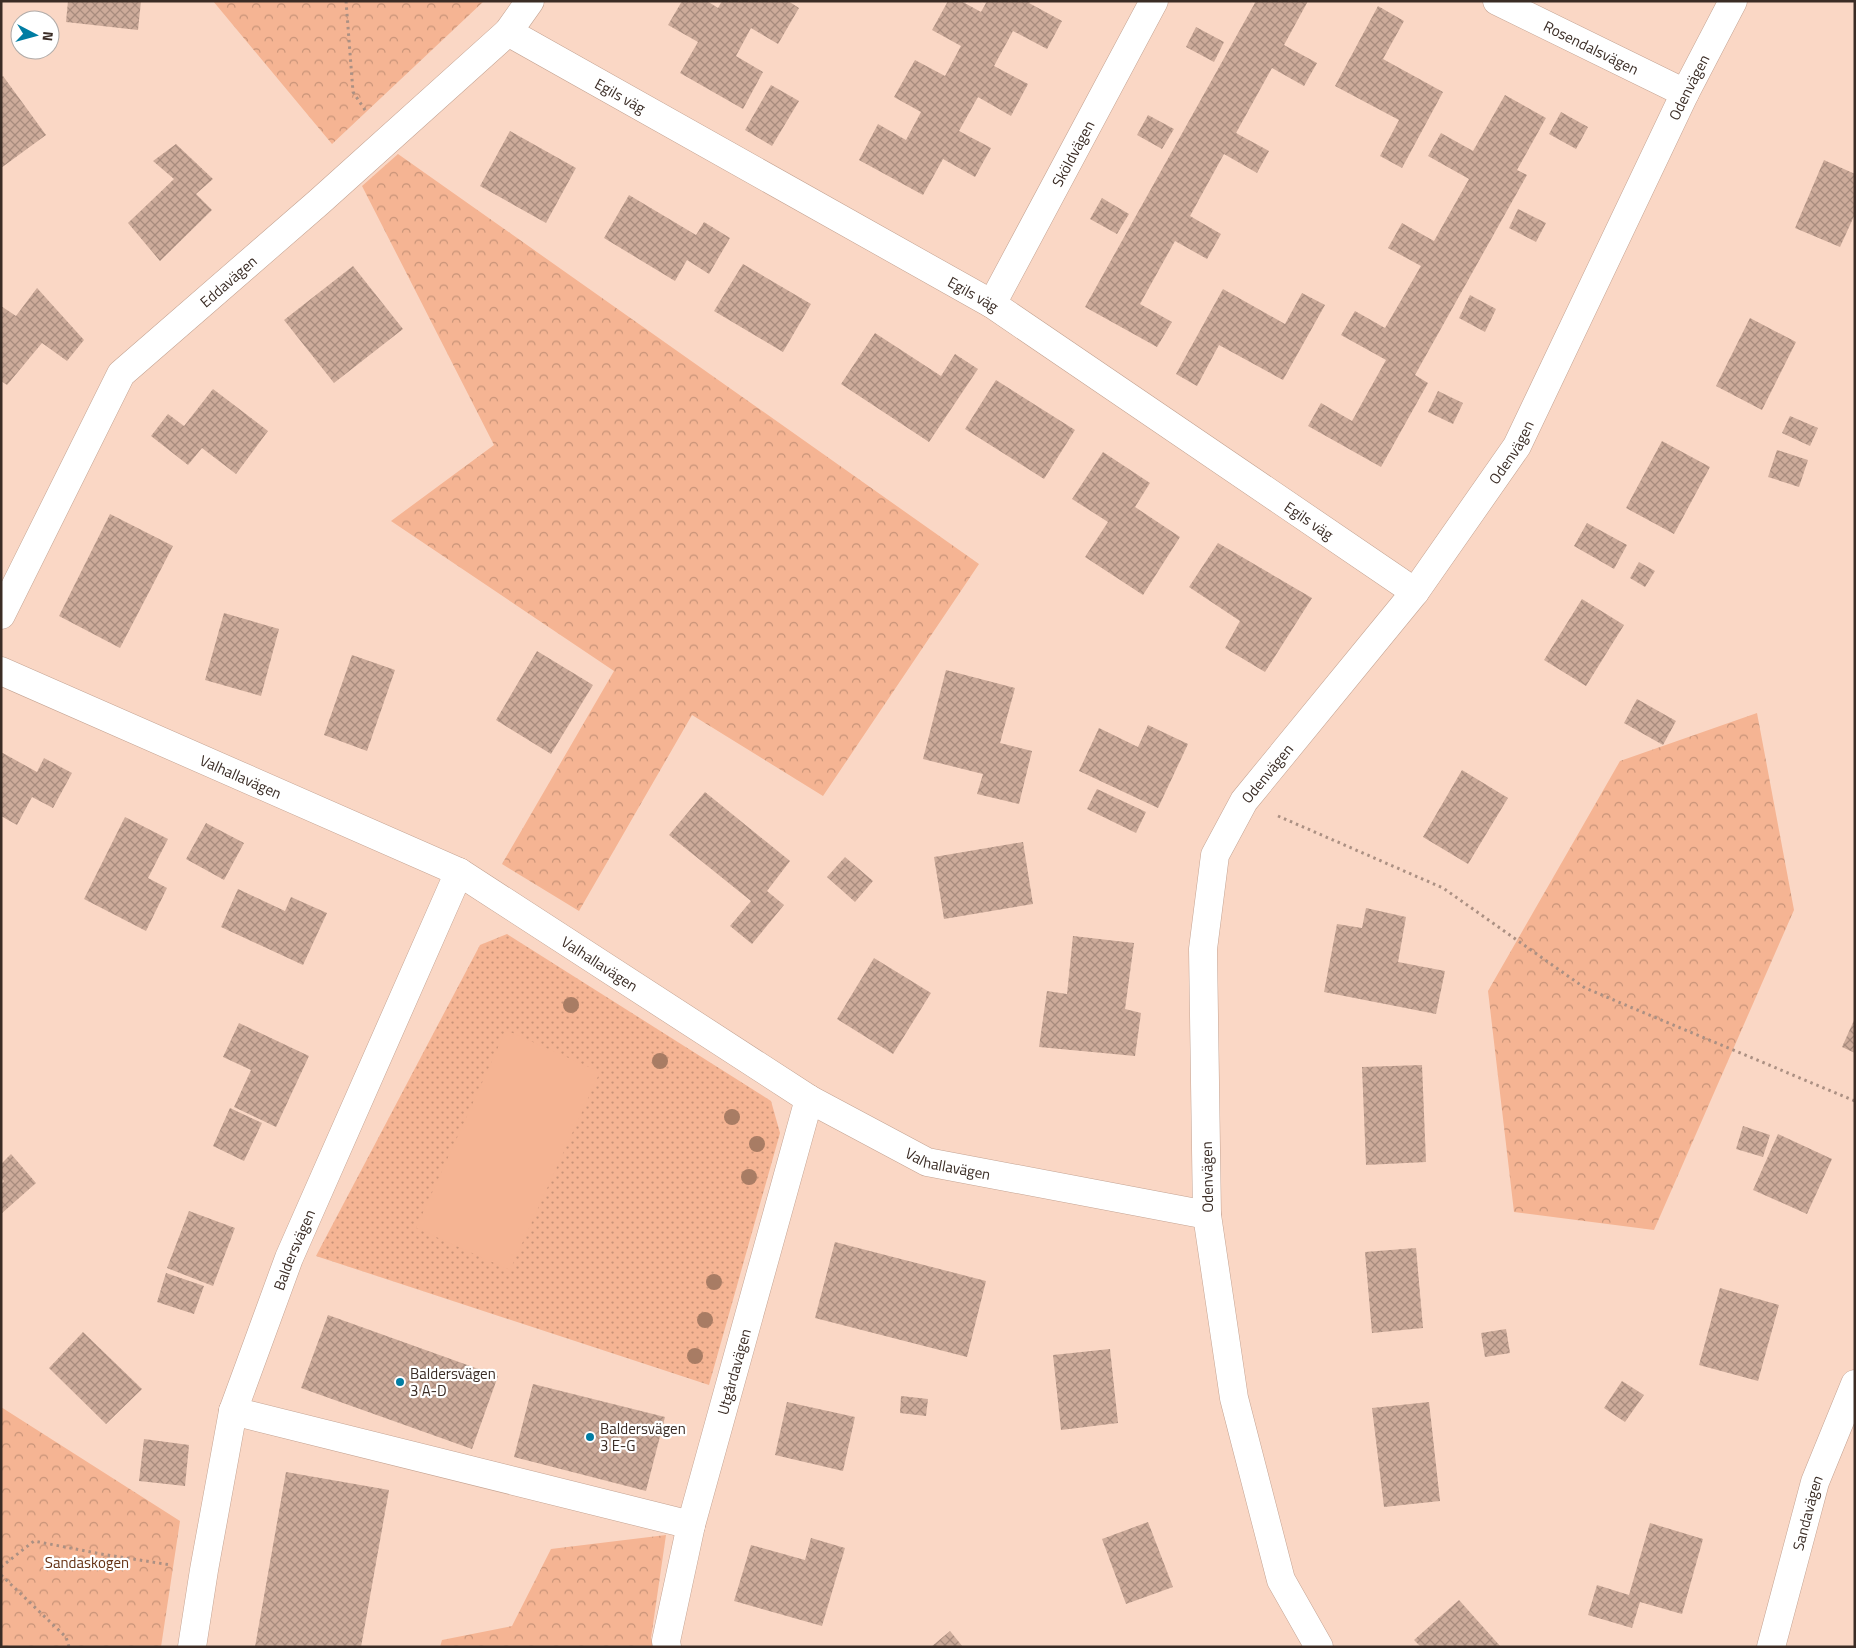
<svg xmlns="http://www.w3.org/2000/svg" width="1856" height="1648" font-family="'Titillium Web',sans-serif">
<defs>
<pattern id="green-dots" width="8" height="8" patternUnits="userSpaceOnUse" patternTransform="scale(1.25)"><rect width="8" height="8" fill="#f5b493"/><path d="M2 2h.1M6 6h.1" fill="none" stroke="#c79378" stroke-width="1.8" stroke-linecap="round"/></pattern>
<pattern id="forest-crowns" width="20" height="18" patternUnits="userSpaceOnUse" patternTransform="scale(1.25)"><rect width="20" height="18" fill="#f5b493"/><path d="M2 6a3 3 0 1 1 6 0M12 15a3 3 0 1 1 6 0" fill="none" stroke="#c79378"/></pattern>
<pattern id="building-cross-hatch" width="8" height="8" patternUnits="userSpaceOnUse" patternTransform="scale(1.25)"><rect width="8" height="8" fill="#cdab9a"/><path d="M0 0l8 8M0 8l8-8" fill="none" stroke="#a78b7d"/></pattern>
</defs>
<rect width="100%" height="100%" fill="#fad7c5"/>
<path fill="url(#green-dots)" d="M507,934L771,1101L780,1133L709,1385L316,1256L480,945Z"/>
<path fill="url(#forest-crowns)" d="M213,1H484L332,144Z
M398,154L979,564L823,796L692,715L579,911L502,864L614,671L391,521L494,445L362,186Z
M1757,713L1794,910L1654,1230L1514,1212L1488,991L1620,761Z
M1,1407L180,1521L161,1647H1Z
M666,1535L651,1638L654,1647H440L442,1640L512,1626L551,1549Z"/>
<path fill="#f5b493" d="M506,1030L600,1072L510,1270L416,1228Z"/>
<path fill="url(#building-cross-hatch)" d="M68,1H141L138,30L66,22Z
M682,1H707L718,8L722,1H788L799,8L778,44L751,28L736,56L763,72L743,109L680,73L698,42L668,25Z
M948,1H961L981,12L987,1H1031L1029,3L1062,21L1047,49L1013,31L994,66L1028,84L1011,116L978,97L959,131L991,148L975,177L943,159L923,195L859,160L878,124L906,140L921,112L894,97L915,60L945,76L961,46L932,30Z
M1256,1H1308L1284,45L1317,63L1304,86L1272,68L1236,133L1269,151L1257,173L1224,154L1190,216L1221,234L1207,259L1175,241L1140,304L1172,322L1157,347L1085,307Z
M1378,6L1404,21L1383,59L1443,92L1402,168L1380,156L1399,120L1335,86Z
M1196,27L1224,42L1214,62L1186,47Z
M3,76L46,135L1,168V77Z
M771,85L799,101L772,146L745,130Z
M1505,95L1546,118L1517,170L1527,175L1415,375L1428,383L1381,467L1308,426L1321,403L1352,421L1386,360L1341,335L1355,311L1385,328L1421,266L1388,248L1402,223L1434,241L1469,179L1428,156L1441,133L1473,151Z
M1561,112L1588,127L1576,149L1549,134Z
M1148,115L1174,129L1162,149L1137,135Z
M510,131L576,168L546,223L480,186Z
M176,144L213,179L196,194L212,210L160,261L128,223L174,179L153,161Z
M1824,160L1855,174V214L1840,247L1795,228Z
M629,195L696,235L704,222L730,238L709,274L687,260L675,281L604,238Z
M1102,198L1129,214L1117,234L1090,219Z
M1518,209L1546,223L1536,242L1509,228Z
M743,264L811,304L783,352L714,311Z
M353,266L403,329L334,383L284,320Z
M37,288L84,340L67,361L42,343L7,385L1,381V306L16,316Z
M1223,289L1285,324L1302,293L1325,305L1283,380L1219,345L1197,386L1176,374Z
M1470,295L1496,309L1485,332L1459,318Z
M1750,318L1796,342L1762,410L1716,386Z
M875,333L941,376L955,354L978,369L929,442L841,384Z
M996,380L1075,430L1044,479L965,429Z
M213,389L268,431L236,474L202,448L188,465L151,436L168,414L184,426Z
M1438,391L1463,403L1453,424L1428,412Z
M1790,416L1818,428L1810,446L1782,433Z
M1662,441L1710,467L1674,534L1626,508Z
M1777,450L1808,460L1799,487L1768,477Z
M1103,452L1150,483L1135,507L1180,537L1143,595L1085,557L1108,522L1072,499Z
M110,514L173,546L120,648L59,616Z
M1587,523L1627,545L1614,569L1574,546Z
M1218,543L1312,598L1265,672L1225,648L1240,621L1189,587Z
M1639,562L1655,571L1645,587L1630,578Z
M1582,599L1624,625L1586,686L1544,660Z
M224,613L279,629L261,696L205,680Z
M537,651L593,685L551,754L496,720Z
M352,655L395,670L367,751L324,735Z
M946,670L1015,688L1000,743L1032,751L1019,804L977,794L983,774L923,759Z
M1637,699L1676,721L1663,745L1624,723Z
M1148,725L1188,744L1158,808L1079,771L1099,728L1138,747Z
M1,752L37,772L44,758L72,773L53,808L32,797L17,825L1,816Z
M1462,770L1508,798L1468,864L1423,837Z
M1097,789L1146,812L1136,833L1087,809Z
M705,792L790,861L767,891L784,905L752,944L730,926L751,901L669,835Z
M125,817L168,839L148,878L167,888L146,931L84,899Z
M206,823L244,843L224,880L186,859Z
M1023,842L1033,904L944,919L934,857Z
M845,857L873,881L855,902L827,877Z
M238,889L285,911L291,897L327,913L303,965L221,927Z
M1366,908L1406,917L1398,962L1445,971L1436,1014L1324,992L1337,924L1362,928Z
M1073,936L1134,943L1125,1009L1141,1013L1135,1056L1039,1047L1047,991L1067,994Z
M874,958L931,993L893,1054L837,1019Z
M1855,1018V1053L1842,1047Z
M239,1023L309,1056L276,1127L234,1107L251,1070L223,1057Z
M1422,1065L1426,1162L1366,1165L1362,1067Z
M230,1108L262,1123L244,1161L213,1146Z
M1743,1126L1770,1135L1763,1157L1736,1149Z
M1778,1134L1832,1159L1807,1214L1753,1190Z
M11,1154L36,1183L1,1214V1184L4,1181L1,1178V1164Z
M189,1211L235,1228L213,1286L167,1268Z
M835,1242L986,1281L967,1357L815,1318Z
M1416,1248L1423,1328L1372,1333L1365,1252Z
M166,1273L204,1286L194,1314L157,1302Z
M1720,1288L1779,1305L1758,1381L1699,1365Z
M328,1315L498,1376L472,1449L301,1388Z
M1506,1329L1510,1353L1485,1357L1481,1333Z
M83,1332L142,1389L106,1424L49,1368Z
M1110,1349L1118,1423L1061,1430L1053,1355Z
M1622,1381L1644,1395L1625,1422L1604,1408Z
M533,1384L665,1417L646,1491L514,1457Z
M901,1396L928,1399L926,1416L900,1413Z
M787,1402L855,1417L843,1471L775,1455Z
M1429,1402L1440,1501L1384,1507L1372,1408Z
M144,1439L189,1445L185,1486L139,1481Z
M286,1472L389,1490L361,1647H255Z
M1148,1522L1173,1587L1126,1604L1102,1539Z
M1650,1523L1703,1539L1682,1614L1640,1602L1632,1628L1588,1615L1597,1585L1629,1595Z
M811,1538L845,1548L822,1626L734,1601L751,1545L805,1560Z
M1459,1600L1501,1647H1421L1414,1640Z
M950,1631L963,1647H931Z"/>
<g fill="none" stroke-linecap="round" stroke-linejoin="round">
<defs>
<g id="minor">
<path id="s1" d="M1497,1L1685,93"/>
<path id="s2" d="M508,32L992,304L1415,592"/>
<path id="s3" d="M992,304L1154,1"/>
<path id="s4" d="M1,615L121,374L319,202L508,32L530,1"/>
<path id="s5" d="M1,671L459,872L809,1099L927,1162L1207,1215"/>
<path d="M233,1411L691,1525"/>
<path id="s6" d="M192,1647L204,1570L233,1411L289,1258L459,872"/>
<path id="s7" d="M667,1647L666,1641L691,1525L809,1099"/>
<path id="s8" d="M1319,1647L1281,1580L1234,1398L1207,1215L1203,949L1215,855L1244,801L1415,592L1517,446L1685,93L1733,1"/>
</g>
<g id="tertiary">
<path id="s9" d="M1771,1647L1815,1482L1855,1384"/>
</g>
</defs>
<use href="#minor" stroke="#c4a392" stroke-width="29"/>
<use href="#tertiary" stroke="#c4a392" stroke-width="29"/>
<path stroke="#ab9083" stroke-width="3" stroke-dasharray="2.5 4" stroke-linecap="butt" d="M346,1L353,92L367,113
M1278,816L1443,888L1585,988L1855,1101
M1,1567L34,1541L101,1554L171,1565
M1,1575L66,1637L69,1647"/>
<use href="#minor" stroke="#fff" stroke-width="28"/>
<use href="#tertiary" stroke="#fff" stroke-width="28"/>
</g>
<g fill="#a87c64">
<circle cx="571" cy="1005" r="8"/>
<circle cx="660" cy="1061" r="8"/>
<circle cx="732" cy="1117" r="8"/>
<circle cx="757" cy="1144" r="8"/>
<circle cx="749" cy="1177" r="8"/>
<circle cx="714" cy="1282" r="8"/>
<circle cx="705" cy="1320" r="8"/>
<circle cx="695" cy="1356" r="8"/>
</g>
<g fill="#007da3" stroke="#fff" stroke-width="2">
<circle cx="400" cy="1382" r="5"/>
<circle cx="590" cy="1437" r="5"/>
</g>
<g text-anchor="middle" dominant-baseline="central" stroke-width="4.5" stroke-linejoin="round" paint-order="stroke">
<g font-size="15" fill="#3a2c25" stroke="#fff">
<text stroke="none"><textPath href="#s1" startOffset="105">Rosendalsvägen</textPath></text>
<text stroke="none"><textPath href="#s8" startOffset="1718">Odenvägen</textPath></text>
<text stroke="none"><textPath href="#s2" startOffset="129">Egils väg</textPath></text>
<text stroke="none"><textPath href="#s3" startOffset="171">Sköldvägen</textPath></text>
<text stroke="none"><textPath href="#s4" startOffset="411">Eddavägen</textPath></text>
<text stroke="none"><textPath href="#s2" startOffset="534">Egils väg</textPath></text>
<text stroke="none"><textPath href="#s8" startOffset="1312">Odenvägen</textPath></text>
<text stroke="none"><textPath href="#s2" startOffset="939">Egils väg</textPath></text>
<text stroke="none"><textPath href="#s8" startOffset="908">Odenvägen</textPath></text>
<text stroke="none"><textPath href="#s5" startOffset="262">Valhallavägen</textPath></text>
<text stroke="none"><textPath href="#s5" startOffset="668">Valhallavägen</textPath></text>
<text stroke="none"><textPath href="#s5" startOffset="1072">Valhallavägen</textPath></text>
<text transform="translate(1207 1177) rotate(-91)">Odenvägen</text>
<text stroke="none"><textPath href="#s6" startOffset="412">Baldersvägen</textPath></text>
<text stroke="none"><textPath href="#s7" startOffset="284">Utgårdavägen</textPath></text>
<text stroke="none"><textPath href="#s9" startOffset="139">Sandavägen</textPath></text>
</g>
<g font-size="15" fill="#3a2c25" stroke="#fff" text-anchor="start">
<text x="410" y="1373">Baldersvägen<tspan x="410" dy="17">3 A-D</tspan></text>
<text x="600" y="1428">Baldersvägen<tspan x="600" dy="17">3 E-G</tspan></text>
</g>
<g font-size="15" fill="#653214" stroke="#fff">
<text x="87" y="1562">Sandaskogen</text>
</g>
</g>
<rect width="1856" height="1648" fill="none" stroke="#3a2c25" stroke-width="5"/>
<g transform="translate(35 35) rotate(96)"><circle r="24" fill="#ffffff" stroke="#b0aba8"/>
<path d="M0-4L9 19L0 12L-9 19Z" fill="#007da3"/>
<text y="-8" font-size="14" font-weight="bold" text-anchor="middle" fill="#3a2c25">N</text>
</g>
</svg>
